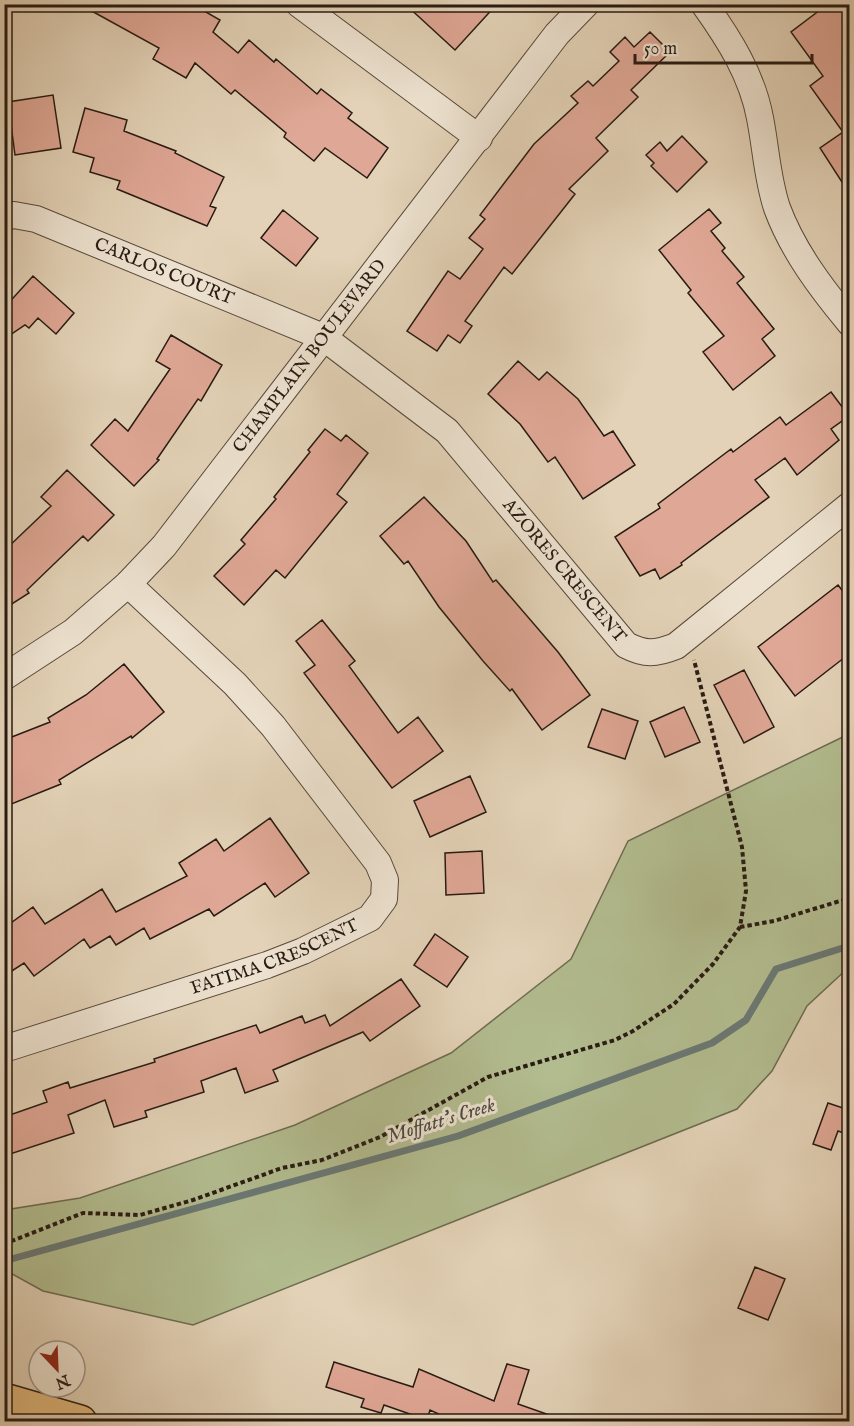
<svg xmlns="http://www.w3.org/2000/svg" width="854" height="1426" font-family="'IM FELL English',serif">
<rect width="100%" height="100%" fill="#e3d2b7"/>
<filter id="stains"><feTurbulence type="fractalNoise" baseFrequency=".00333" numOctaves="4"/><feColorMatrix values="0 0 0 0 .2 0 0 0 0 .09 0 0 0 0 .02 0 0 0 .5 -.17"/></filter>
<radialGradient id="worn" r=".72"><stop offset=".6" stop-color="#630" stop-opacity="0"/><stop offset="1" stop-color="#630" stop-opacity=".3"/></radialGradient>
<path fill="#b2bc8f" stroke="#6d6c51" stroke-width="1.5" d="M849,734V967L807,1006L772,1071L737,1109L193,1325L43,1291L5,1270V1210L80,1198L295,1125L451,1053L571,959L628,841Z"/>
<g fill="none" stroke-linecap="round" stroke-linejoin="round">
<path stroke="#6a7874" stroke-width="7" d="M4,1261L458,1136L712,1043L746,1020L776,969L849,946"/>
</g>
<path fill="#dfa795" stroke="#281b13" stroke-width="1.5" d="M79,4H192L220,20L213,32L238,53L249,40L274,62L276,59L317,94L321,89L352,113L348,118L388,148L367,178L325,148L314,161L284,137L286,133L235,90L231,94L195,63L186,78L153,59L159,48Z
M405,4H497L455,50Z
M828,4H844L849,12V193L820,148L843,132L810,86L823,76L791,32Z
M650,32L670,52L631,90L638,97L596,138L608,151L569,189L575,194L512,274L504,267L465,321L472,326L460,343L448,335L437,351L407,331L448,271L460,279L483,249L469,238L485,219L480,215L534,144L578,103L571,96L588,81L593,86L619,61L610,52L625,37L634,47Z
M53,95L61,148L15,155L8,102Z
M85,108L127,120L124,131L176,151L175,153L224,177L210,206L216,208L207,226L117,189L120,181L90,172L94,158L73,152Z
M682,136L707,162L677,192L651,166L654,163L646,155L660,142L667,151Z
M709,209L721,223L711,231L725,248L722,251L744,277L737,283L774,329L762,339L775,356L733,390L703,352L724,336L688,293L691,290L659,250Z
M283,210L318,238L296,266L261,238Z
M33,276L74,313L56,334L38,318L29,328L25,325L4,339V308Z
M171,335L222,365L201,401L198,399L157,459L159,460L134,486L91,445L115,419L128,431L170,369L156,361Z
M518,361L539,380L547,372L578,399L604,436L613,431L635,465L583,499L555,457L548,462L520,424L488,394Z
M831,392L849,416L831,429L839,440L797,475L785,458L755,480L769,497L681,563L682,565L660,579L655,569L640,576L615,537L660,508L658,504L731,449L733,452L780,417L786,425Z
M325,429L341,441L346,435L368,453L337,494L347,502L285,578L276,570L244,605L214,576L245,544L241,540L276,499L274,497L310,452L308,450Z
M67,470L114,515L88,541L83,536L27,590L29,593L4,609V551L51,506L41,497Z
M424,497L466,541L493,582L496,580L558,652L590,695L542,730L512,689L510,691L483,661L439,607L408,561L404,564L380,536Z
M838,585L849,599V654L795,696L758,647Z
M322,620L355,661L349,666L398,733L418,717L443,751L392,788L304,673L315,665L296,641Z
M124,664L164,712L132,738L131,736L59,780L61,784L4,807V740L50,722L48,718L86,695Z
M744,670L774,727L744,743L714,685Z
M684,707L700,742L665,757L650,722Z
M602,709L638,721L625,759L588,747Z
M470,776L486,812L430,837L414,801Z
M270,818L309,873L275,897L265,883L214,916L209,909L150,939L144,928L116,945L110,936L90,948L84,939L34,976L24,963L4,976V928L33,907L45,924L102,889L116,912L187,876L179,863L216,839L224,851Z
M482,851L484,893L446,895L445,853Z
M435,934L468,957L447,987L414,965Z
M401,979L420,1006L370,1041L363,1032L273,1070L278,1081L245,1093L236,1068L201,1081L204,1092L145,1111L147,1117L114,1127L105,1100L68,1115L74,1133L4,1156V1117L47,1102L43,1091L68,1082L70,1088L155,1062L154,1059L256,1025L260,1033L302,1016L305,1023L325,1015L330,1026Z
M828,1103L849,1110V1135L838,1131L831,1150L813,1144Z
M755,1267L785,1279L768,1320L738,1308Z
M334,1362L413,1387L419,1369L494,1401L507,1364L529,1370L518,1404L558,1418V1422H456L430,1410L427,1420L384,1405L381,1413L361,1407L364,1399L326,1387Z"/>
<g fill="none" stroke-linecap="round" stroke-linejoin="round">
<defs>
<g id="minor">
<path d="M299,4L479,138"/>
<path d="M704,4C729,39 752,75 760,118C766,148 767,178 777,208C793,251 821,288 850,323"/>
<path id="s1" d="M4,217L14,215L36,219L323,337L447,431L626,645C645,655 656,654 676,646L850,505"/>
<path id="s2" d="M4,677L73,632L128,584L164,546L557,34L586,4"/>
<path id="s3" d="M4,1049L267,965L303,951L370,918L384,899L385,880L378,863L273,726L235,684L128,584"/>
</g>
<path id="primary" d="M4,1400L80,1422"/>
</defs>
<use href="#minor" stroke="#57493c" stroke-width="28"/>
<use href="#primary" stroke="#281b13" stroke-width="36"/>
<path stroke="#281b13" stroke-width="4" stroke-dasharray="4.5 3" stroke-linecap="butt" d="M740,927L774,921L850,898
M4,1244L83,1213L140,1215L193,1200L282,1168L322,1160L380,1137L488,1077L615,1040L633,1031L674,1004L713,964L740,927L746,891L742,847L694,660"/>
<use href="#minor" stroke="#ede2d0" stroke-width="26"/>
<use href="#primary" stroke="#e2b97c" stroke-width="33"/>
</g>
<g text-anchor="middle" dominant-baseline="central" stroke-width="6" stroke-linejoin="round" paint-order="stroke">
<g font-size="18" fill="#281b13" stroke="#ede2d0">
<text stroke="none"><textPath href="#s1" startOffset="171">CARLOS COURT</textPath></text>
<text stroke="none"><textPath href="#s2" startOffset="447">CHAMPLAIN BOULEVARD</textPath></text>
<text stroke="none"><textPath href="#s1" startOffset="681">AZORES CRESCENT</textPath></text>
<text stroke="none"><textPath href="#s3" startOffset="286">FATIMA CRESCENT</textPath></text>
</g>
<g font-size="20" font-style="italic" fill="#494a43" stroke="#ede2d0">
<text transform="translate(441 1121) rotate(-17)">Moffatt's Creek</text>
</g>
</g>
<rect width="854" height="1426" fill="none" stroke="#e3d2b7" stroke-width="24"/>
<rect x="6" y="6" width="842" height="1414" fill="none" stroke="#281b13" stroke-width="3"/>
<rect x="12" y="12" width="830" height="1402" fill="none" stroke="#281b13" stroke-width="1.5"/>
<g transform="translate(57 1369) rotate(157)"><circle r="28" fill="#ede2d0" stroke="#9e9284" stroke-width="1.5"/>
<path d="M0-4.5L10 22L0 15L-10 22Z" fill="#8f2418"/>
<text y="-9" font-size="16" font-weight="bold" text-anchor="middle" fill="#281b13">N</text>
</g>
<path d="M635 54v9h177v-9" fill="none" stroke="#281b13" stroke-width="3"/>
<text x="644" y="54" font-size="18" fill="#281b13" stroke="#ede2d0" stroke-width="4.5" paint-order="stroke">50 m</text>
<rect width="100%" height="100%" filter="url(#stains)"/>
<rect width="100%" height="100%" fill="url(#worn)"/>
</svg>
